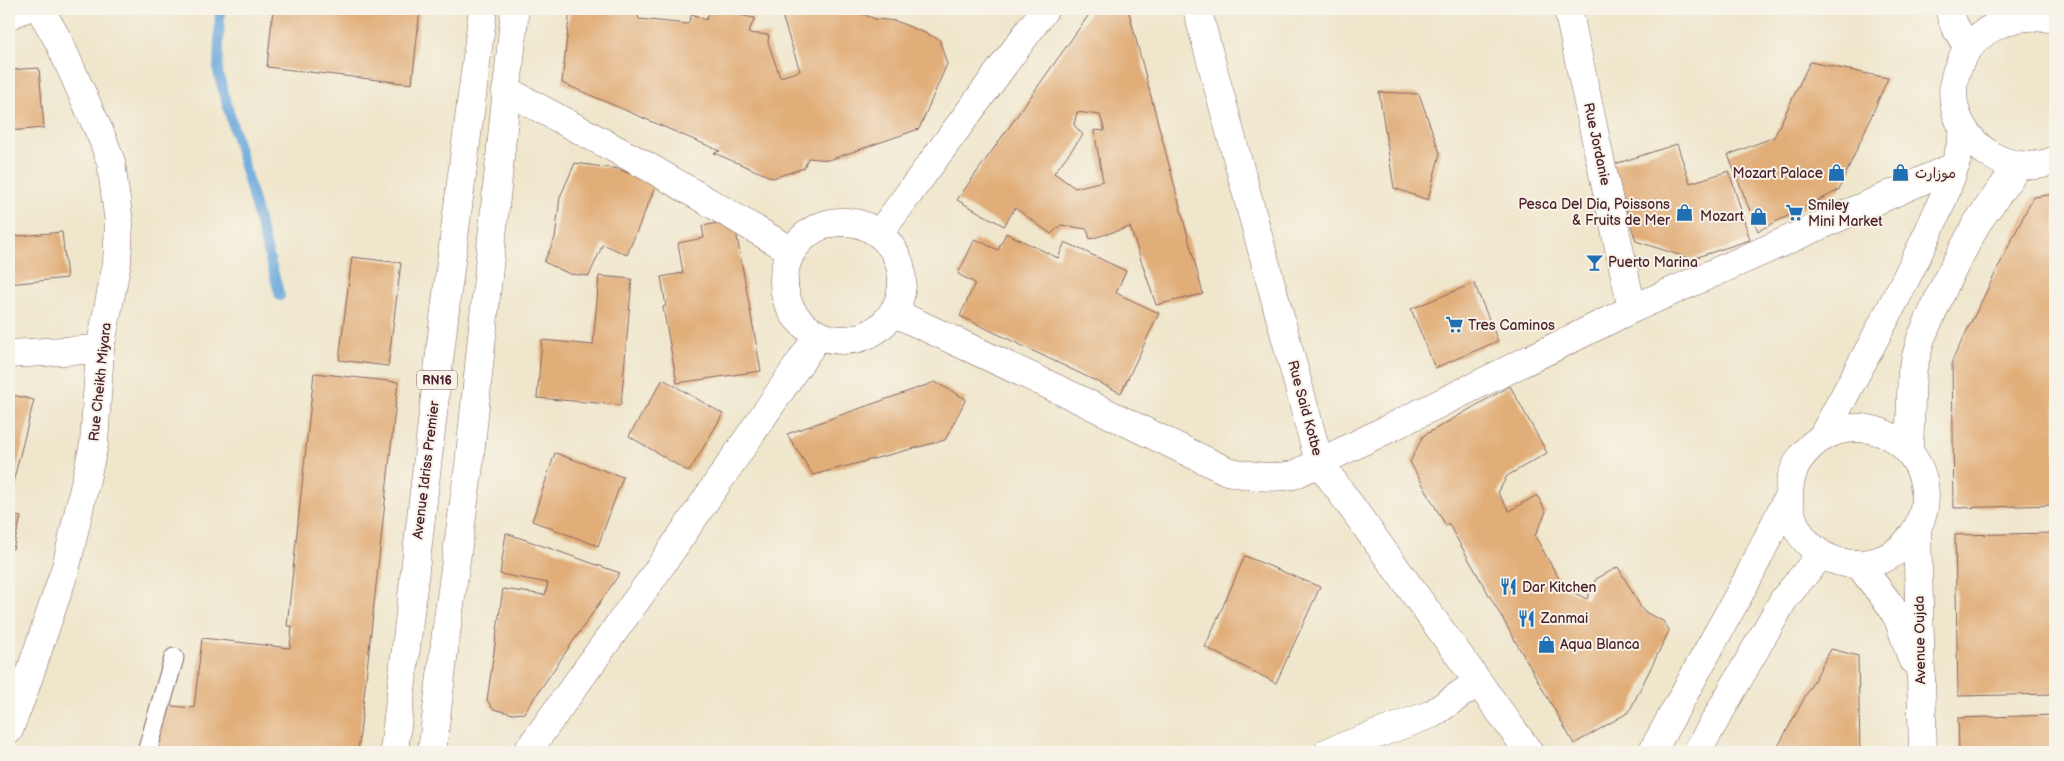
<svg xmlns="http://www.w3.org/2000/svg" width="2064" height="761" font-family="'Balsamiq Sans','Playpen Sans Arabic',sans-serif">
<rect width="100%" height="100%" fill="#f7f3e8"/>
<filter id="ink" filterUnits="userSpaceOnUse"><feTurbulence type="fractalNoise" baseFrequency=".02" numOctaves="2"/><feDisplacementMap in="SourceGraphic" scale="10" xChannelSelector="R" yChannelSelector="G"/><feConvolveMatrix kernelMatrix="1 2 1 2 8 2 1 2 1" color-interpolation-filters="sRGB"/></filter>
<filter id="wash" filterUnits="userSpaceOnUse"><feTurbulence type="fractalNoise" baseFrequency=".0096" numOctaves="4" result="noise"/><feDisplacementMap in="SourceGraphic" scale="20" xChannelSelector="R" yChannelSelector="G"/><feGaussianBlur stdDeviation="1.12" result="paint"/><feColorMatrix in="noise" values="0 0 0 0 0 0 0 0 0 0 0 0 0 0 0 0 0 1.4 0 .05"/><feComposite in="paint" operator="in"/></filter>
<g filter="url(#wash)">
<rect width="100%" height="100%" fill="#efe6cb"/>
<g fill="none" stroke-linecap="round" stroke-linejoin="round">
<path stroke="#69a7db" stroke-width="10" d="M220,9L218,72L280,296"/>
</g>
<g id="blocks">
<path fill="#e1ad78" fill-rule="evenodd" d="M273,9H420L412,84L267,67Z
M570,9H637L639,19L688,24L692,14L706,20L710,9H726L744,16L755,18L748,33L769,35L768,42L780,77L800,71L780,10L851,9L875,19L896,21L939,39L947,64L919,129L829,160L808,158L804,168L773,178L714,153L720,151L562,83Z
M1093,9H1128L1203,294L1156,305L1130,227L1090,239L1087,229L1061,225L1051,234L1015,208L1004,226L957,200ZM1077,112L1100,115L1105,131L1094,130L1103,181L1075,188L1054,173L1083,135L1074,125Z
M1810,62L1888,78L1839,190L1758,231L1728,155L1774,137Z
M39,68L44,128L9,131V70Z
M1379,92L1419,94L1440,153L1428,200L1394,188Z
M1677,144L1690,183L1729,171L1750,240L1691,259L1636,241L1612,165Z
M575,163L619,169L656,185L627,255L603,244L589,276L570,274L544,262L555,238L560,197Z
M2055,194V505L1954,508L1952,361L2033,197Z
M734,220L761,371L677,383L663,307L666,306L661,277L683,273L678,243L704,238L702,226Z
M62,232L67,278L9,284V237Z
M1006,233L1058,258L1065,242L1126,271L1116,293L1159,313L1121,393L960,316L975,283L958,274L975,239L998,250Z
M352,257L401,263L388,366L339,360Z
M599,276L632,279L621,405L537,398L542,340L593,345Z
M1474,283L1498,341L1435,368L1411,309Z
M314,373L398,382L358,752H157L162,705L194,708L202,638L290,648L292,626H287Z
M663,379L723,414L689,472L629,436Z
M935,382L966,399L945,440L813,475L787,434Z
M1510,386L1547,453L1507,476L1498,493L1509,511L1537,495L1546,512L1535,536L1564,588L1587,599L1596,579L1618,567L1643,611L1663,621L1669,631L1629,712L1574,744L1448,523L1446,526L1410,462L1423,436Z
M9,394L34,400L9,498Z
M555,453L623,477L598,546L532,521Z
M9,514L21,517L13,549L9,548Z
M506,533L620,573L524,713L513,714L493,709L487,700L503,589L545,595L548,583L500,574Z
M2055,533V694L1958,696L1955,535Z
M1245,556L1320,587L1276,683L1205,647Z
M1831,649L1858,656L1860,752H1775Z
M2055,715V752H1959L1958,718Z"/>
</g>
</g>
<g filter="url(#ink)">
<use href="#blocks" fill-opacity="0" stroke="#846563" stroke-width="1"/>
<g fill="none" stroke-linecap="round" stroke-linejoin="round">
<defs>
<path id="lane" d="M147,752L174,658"/>
<path id="street" d="M1197,9L1319,462L1529,752
M1568,9L1632,309
M1949,9L1954,25L1967,46
M9,15L24,9
M506,90L654,170L792,251
M784 281a59 59 0 1 1 118 0a59 59 0 1 1-118 0Z
M879,234L1045,9
M893,312L1068,394L1227,471C1251,476 1270,479 1294,475L1632,309L1955,166
M9,354L100,349
M9,730L25,688L66,567L94,444L100,349L117,263L119,223L111,162L103,140L58,40L40,9
M527,752L651,580L818,336
M1328,752L1432,714L1478,682"/>
<path id="secondary" d="M2055,19C1967,0 1914,104 1989,154C2009,167 2034,169 2055,160
M1789 496a68 68 0 1 1 136 0a68 68 0 1 1-136 0Z
M1822,437C1855,376 1888,316 1918,254C1937,214 1956,173 1964,130
M1909,452L1912,372L1921,338L1948,278L1977,223L2018,166
M1917,528L1923,752
M1859,565L1891,606L1899,621L1912,659
M1652,752L1748,578L1788,497
M1697,752L1784,599L1813,564L1823,556"/>
<path id="primary" d="M394,752L446,301L483,9
M432,752L446,634L469,465L515,9"/>
</defs>
<use href="#lane" stroke="#846563" stroke-width="21"/>
<use href="#street" stroke="#846563" stroke-width="29"/>
<use href="#secondary" stroke="#846563" stroke-width="29"/>
<use href="#primary" stroke="#846563" stroke-width="29"/>
<use href="#lane" stroke="#fff" stroke-width="19"/>
<use href="#street" stroke="#fff" stroke-width="28"/>
<use href="#secondary" stroke="#fff" stroke-width="28"/>
<use href="#primary" stroke="#fff" stroke-width="28"/>
</g>
</g>
<defs>
<symbol id="shop-bare" viewBox="-9 -9 18 18"><path d="M-5-2.5h2.3a2.7 3.5 0 0 1 5.4 0H5L5.5 6h-11ZM-1.5-2.5h3a1.5 2.3 0 0 0-3 0Z" fill="#1f6fb2" stroke="#f7f3e8" stroke-width="2.5" paint-order="stroke"/></symbol>
<symbol id="supermarket-bare" viewBox="-9 -9 18 18"><path d="M-6-5.5h2.5l.6 2H6L4.5 2H-2.5L-4.4-4H-6ZM-1.5 3.2a1.3 1.3 0 1 0 .1 0ZM3 3.2a1.3 1.3 0 1 0 .1 0Z" fill="#1f6fb2" stroke="#f7f3e8" stroke-width="2.5" paint-order="stroke"/></symbol>
<symbol id="bar-bare" viewBox="-9 -9 18 18"><path d="M-6-5H6L.8 .8V4.5H3.5V6h-7V4.5H-.8V.8Z" fill="#1f6fb2" stroke="#f7f3e8" stroke-width="2.5" paint-order="stroke"/></symbol>
<symbol id="restaurant-bare" viewBox="-9 -9 18 18"><path d="M-5-6h1v4h1v-4h1v4h1v-4h1v5L-1.5 .5V6h-2V.5L-5-1ZM5-6V6H3V1.5H1.5Q1.5-4 5-6Z" fill="#1f6fb2" stroke="#f7f3e8" stroke-width="2.5" paint-order="stroke"/></symbol>
</defs>
<g fill-rule="evenodd">
<use href="#shop-bare" x="1824" y="160" width="25" height="25"/>
<use href="#shop-bare" x="1888" y="160" width="25" height="25"/>
<use href="#shop-bare" x="1672" y="200" width="25" height="25"/>
<use href="#supermarket-bare" x="1782" y="200" width="25" height="25"/>
<use href="#shop-bare" x="1746" y="204" width="25" height="25"/>
<use href="#bar-bare" x="1582" y="250" width="25" height="25"/>
<use href="#supermarket-bare" x="1442" y="312" width="25" height="25"/>
<use href="#restaurant-bare" x="1496" y="574" width="25" height="25"/>
<use href="#restaurant-bare" x="1514" y="606" width="25" height="25"/>
<use href="#shop-bare" x="1534" y="632" width="25" height="25"/>
</g>
<g text-anchor="middle" dominant-baseline="central" stroke-width="4" stroke-linejoin="round" paint-order="stroke">
<rect fill="#f7f3e8" stroke="#7e5f64" stroke-width="1" x="417" y="370.5" width="40" height="19" rx="4"/>
<g font-size="12" font-weight="bold" fill="#4a1f2b">
<text x="437" y="380">RN16</text>
</g>
<g font-size="14" fill="#4a1f2b" stroke="#f7f3e8">
<text transform="translate(1597 144) rotate(78)">Rue Jordanie</text>
<text transform="translate(100 382) rotate(-84)">Rue Cheikh Miyara</text>
<text transform="translate(1305 408) rotate(75)">Rue Said Kotbe</text>
<text transform="translate(426 470) rotate(-83)">Avenue Idriss Premier</text>
<text transform="translate(1920 640) rotate(-91)">Avenue Oujda</text>
</g>
<g font-size="14" fill="#4a1f2b" stroke="#f7f3e8" text-anchor="start">
<text x="1823" y="173" text-anchor="end">Mozart Palace</text>
<text x="1915" y="173">موزارت</text>
<text x="1670" y="204" text-anchor="end">Pesca Del Dia, Poissons<tspan x="1670" dy="16">&amp; Fruits de Mer</tspan></text>
<text x="1808" y="205">Smiley<tspan x="1808" dy="16">Mini Market</tspan></text>
<text x="1744" y="216" text-anchor="end">Mozart</text>
<text x="1608" y="262">Puerto Marina</text>
<text x="1468" y="325">Tres Caminos</text>
<text x="1522" y="587">Dar Kitchen</text>
<text x="1541" y="618">Zanmai</text>
<text x="1560" y="644">Aqua Blanca</text>
</g>
</g>
<rect width="2064" height="761" fill="none" stroke="#f7f3e8" stroke-width="30"/>
</svg>
